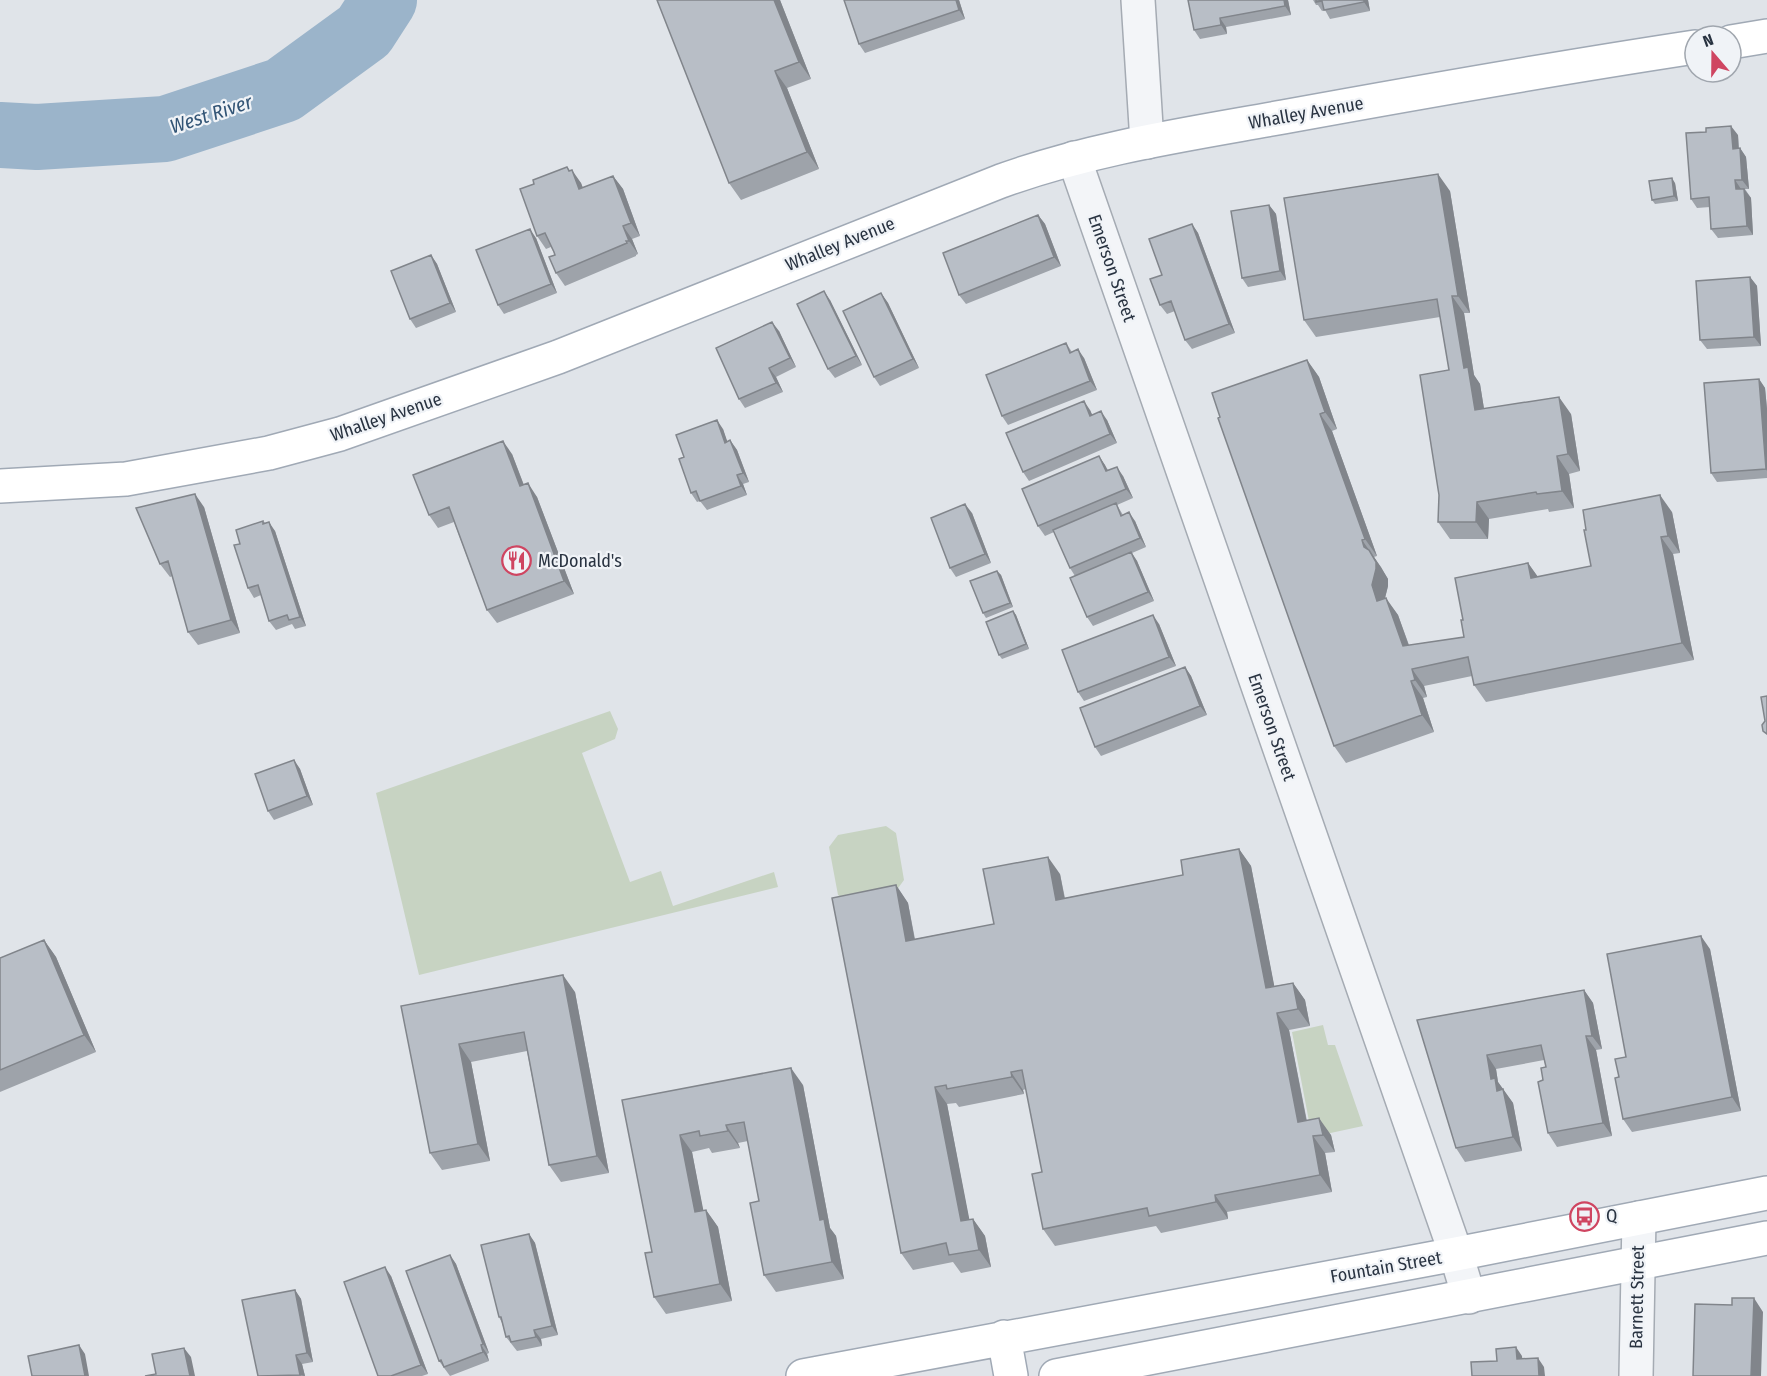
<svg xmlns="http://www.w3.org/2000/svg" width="1767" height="1376" font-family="'Fira Sans Condensed',sans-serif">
<rect width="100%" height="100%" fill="#e0e4e9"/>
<path fill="#c7d3c2" d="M610,711L618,729L615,739L582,753L630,882L661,871L673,906L774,872L778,887L419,975L376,793Z
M886,826L896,833L904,880L896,891L847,901L838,895L829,847L838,835Z
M1323,1025L1328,1045H1335L1363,1126L1312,1137L1292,1032Z"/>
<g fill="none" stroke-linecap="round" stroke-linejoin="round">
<path stroke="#9bb4ca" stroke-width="66" d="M0,135L37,137L165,129L283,90L364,31L384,0"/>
<defs>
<path id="minor" d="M1138,0L1147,142
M1074,158L1456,1254L1469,1297
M1636,1376L1639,1218"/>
<path id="major" d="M1731,42L1767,36
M0,486L126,479L269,453L340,434L558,357L1001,181C1092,148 1189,134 1283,117C1420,92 1557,68 1695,47
M1004,1337L1011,1376
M803,1376L1456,1254L1767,1193
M1056,1376L1767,1238"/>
</defs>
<use href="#minor" stroke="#a5abb3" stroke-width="36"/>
<use href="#major" stroke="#a0a9b5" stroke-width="36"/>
<use href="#minor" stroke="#f3f5f8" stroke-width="33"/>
<use href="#major" stroke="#fff" stroke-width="33"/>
</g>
<path fill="#9ea3aa" d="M780,0L811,79L787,88L819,169L741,200L729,183Z
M959,0L965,19L865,53L859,44Z
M1188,0H1288L1291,15L1226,27L1227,34L1200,39L1194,30Z
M1313,0H1368L1370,11L1330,19L1325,10L1322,11L1318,5H1316Z
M1738,135L1739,148H1740L1746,157L1749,189H1745L1751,198L1753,235L1718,238L1711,229L1710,207L1697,208L1691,199Z
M567,167L581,183L583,188L613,176L623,189L640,236L632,239L638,254L636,255V256L565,286L556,273L555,255L551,247L546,249L537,236L534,184Z
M1675,183L1678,201L1655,204L1652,200Z
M1450,191L1470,313H1464L1474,375L1480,384L1484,409L1571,414L1580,471L1569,474L1574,508L1549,512L1548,509L1489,519L1488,539H1450L1438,522L1449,370L1440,317L1316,337L1304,320Z
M1269,205L1276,214L1286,280L1248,287L1242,278Z
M1038,215L1045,224L1061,266L966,304L959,295Z
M1192,224L1198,233L1235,333L1192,349L1185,340L1175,311L1167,314L1160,305L1162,275Z
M536,238L557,293L504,314L498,305Z
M431,255L437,264L456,312L416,328L410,319Z
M1750,277L1757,286L1761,346L1707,349L1700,340Z
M881,293L888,303L919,368L880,386L874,377Z
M830,300L862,365L835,378L828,369Z
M779,331L796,367L776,377L783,392L745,408L739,399Z
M1066,343L1072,352L1084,358L1097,390L1008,425L1002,416Z
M1307,360L1319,377L1337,429L1332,431L1377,556L1374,557L1388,579V586L1385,598L1398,615L1409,645L1464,637L1463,620L1528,563L1538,577L1591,566L1672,512L1680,553L1673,554L1694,660L1486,702L1474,685L1472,676L1424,686L1427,697L1423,698L1434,732L1346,763L1334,746Z
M1759,379L1765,388L1767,409V478L1717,482L1711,473Z
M1090,410L1092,415L1107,420L1117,443L1029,481L1023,472Z
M723,429L727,442L730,440L737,450L749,482L743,484L747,495L707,510L700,501L697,502L691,493L684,457Z
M512,454L524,485L537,497L574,594L497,623L487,610L454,522L438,528L429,515Z
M1099,456L1108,470L1123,476L1133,498L1117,505L1123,515L1135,521L1146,547L1132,553L1137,561L1154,601L1093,626L1087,617L1075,576L1070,568L1054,532L1045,536L1038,526Z
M204,507L240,633L198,645L188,632L173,576L170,577L160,564Z
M972,513L991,563L956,577L950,568Z
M263,521L275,531L306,626L295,629L292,624L276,630L269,621L261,595L254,598L248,588L240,544Z
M997,571L1001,575L1013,607L986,618L983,613Z
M1013,611L1016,615L1029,649L1002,659L999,655Z
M1159,624L1176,666L1084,701L1078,692Z
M1185,667L1191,676L1207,715L1101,756L1095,747Z
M294,760L300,769L313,805L274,820L268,811Z
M1239,849L1251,866L1274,986L1293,983L1305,1000L1310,1026L1289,1030L1307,1121L1331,1135L1335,1152L1325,1153L1332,1192L1227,1212L1228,1219L1161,1233L1156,1226L1055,1246L1043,1229L1042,1172L1026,1089L1023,1090L1024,1094L959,1107L956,1103L947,1104L969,1220L973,1219L985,1236L991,1267L961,1273L953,1262L913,1270L901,1253L896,885L908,903L915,939L994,924L1060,874L1065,898L1183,875Z
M44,940L56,957L96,1052L0,1092V958Z
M1710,949L1741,1111L1632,1132L1623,1119L1626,1057Z
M1584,990L1593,1003L1602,1049L1596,1050L1612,1136L1557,1147L1548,1133L1543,1080L1546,1067L1544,1060L1496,1069L1498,1082L1513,1103L1522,1151L1465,1162L1456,1148L1417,1020Z
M575,992L609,1173L561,1182L549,1165L527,1051L471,1062L490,1161L442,1170L430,1153L401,1006Z
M803,1085L830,1228L836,1236L844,1279L776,1292L764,1275L759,1201L748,1141L738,1143L740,1148L712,1153L709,1148L692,1152L703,1211L706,1210L718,1227L732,1301L666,1314L654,1297L652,1252L622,1100Z
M529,1234L535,1243L558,1335L541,1339L542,1346L517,1351L506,1337L502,1323L499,1317Z
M450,1255L456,1264L489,1353L487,1354L489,1361L450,1376L439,1361Z
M391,1276L428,1374L422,1376H378Z
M295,1290L301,1299L313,1362L302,1364L305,1376H258Z"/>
<path fill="#81858b" d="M774,0H780L811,79L799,62Z
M956,0H959L965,19L959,10Z
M1284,0H1288L1291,15L1285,6Z
M1364,0H1368L1370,11L1364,2Z
M1220,18L1226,27L1227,34L1221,25Z
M775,71L787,88L819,169L807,152Z
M1731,126L1738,135L1739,158L1733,149Z
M1740,148L1746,157L1749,189L1742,180Z
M567,167L575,178L572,170L581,183L588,202L579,189Z
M1438,174L1450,191L1470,313L1458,296Z
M613,176L623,189L640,236L631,223Z
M1672,178L1675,183L1678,201L1674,196Z
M1735,180L1741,189H1736Z
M1744,189L1751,198L1753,235L1747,226Z
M1269,205L1276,214L1286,280L1280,271Z
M1038,215L1045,224L1061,266L1054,257Z
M1192,224L1198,233L1235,333L1229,324Z
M623,226L632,239L638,254L629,241Z
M530,229L536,238L557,293L551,284Z
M431,255L437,264L456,312L450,303Z
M1750,277L1757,286L1761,346L1754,337Z
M824,291L830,300L862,365L856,356Z
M881,293L888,303L919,368L913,359Z
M1452,296L1464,313L1474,375L1480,384L1487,427L1475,410L1464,368Z
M772,322L779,331L796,367L790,358Z
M1078,349L1084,358L1097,390L1090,381Z
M1307,360L1319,377L1337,429L1325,412Z
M769,368L776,377L783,392L776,383Z
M1759,379L1765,388L1767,409V471L1766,469Z
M1559,397L1571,414L1580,471L1568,454Z
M1084,401L1090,410L1097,425L1090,416Z
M1101,411L1107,420L1117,443L1110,434Z
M1320,414L1332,431L1377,556L1365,539Z
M717,420L723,429L731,452L725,443Z
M730,440L737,450L749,482L743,473Z
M503,441L512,454L529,499L520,486Z
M1099,456L1105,465L1112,480L1106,471Z
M1557,456L1569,474L1574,508L1562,491Z
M1117,467L1123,476L1133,498L1126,489Z
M737,475L743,484L747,495L741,486Z
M528,483L537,497L574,594L564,581Z
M195,494L204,507L240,633L231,620Z
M1660,495L1672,512L1680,553L1668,536Z
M1477,502L1489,519L1488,539L1476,522Z
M965,504L972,513L991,563L985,554Z
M1129,512L1135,521L1146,547L1140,538Z
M269,522L275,531L306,626L300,617Z
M1661,537L1673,554L1694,660L1682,643Z
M1362,540L1381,567L1388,579V586L1384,602L1377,601L1372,585L1364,547Z
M1131,552L1137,561L1154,601L1148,592Z
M1528,563L1540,580L1531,578Z
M997,571L1001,575L1013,607L1010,603Z
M1386,598L1398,615L1415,663L1403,646Z
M1013,611L1016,615L1029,649L1026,644Z
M1153,615L1159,624L1176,666L1169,657Z
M1185,667L1191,676L1207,715L1200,706Z
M1412,669L1424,686L1427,697L1415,680Z
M1411,681L1423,698L1434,732L1422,715Z
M294,760L300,769L313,805L307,796Z
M1239,849L1251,866L1278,1005L1266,988Z
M1048,857L1060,874L1068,917L1056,900Z
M896,885L908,903L918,958L906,941Z
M1701,936L1710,949L1741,1111L1732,1097Z
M44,940L56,957L96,1052L84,1035Z
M563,975L575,992L609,1173L597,1156Z
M1293,983L1305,1000L1310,1026L1298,1009Z
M1584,990L1593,1003L1602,1049L1592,1036Z
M1277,1013L1289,1030L1310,1139L1298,1122Z
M1586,1036L1596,1050L1612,1136L1603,1123Z
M459,1044L471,1062L490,1161L478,1144Z
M1487,1055L1496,1069L1498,1082L1513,1103L1522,1151L1513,1137L1497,1091L1491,1079Z
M791,1068L803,1085L830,1228L836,1236L844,1279L832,1262L820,1220Z
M1011,1072L1023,1090L1024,1094L1012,1077Z
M935,1087L947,1104L973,1238L961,1221Z
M1319,1118L1331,1135L1335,1152L1323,1135Z
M726,1125L738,1143L740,1148L728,1131Z
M680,1135L692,1152L707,1229L695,1212Z
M1313,1136L1325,1153L1332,1192L1320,1175Z
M1215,1195L1227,1212L1228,1219L1216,1202Z
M706,1210L718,1227L732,1301L720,1284Z
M973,1219L985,1236L991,1267L979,1250Z
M529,1234L535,1243L558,1335L552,1326Z
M450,1255L456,1264L489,1353L483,1344Z
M385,1267L391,1276L428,1374L421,1365Z
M295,1290L301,1299L313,1362L307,1353Z
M1754,1298L1763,1312L1761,1376H1751Z
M534,1330L541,1339L542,1346L536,1337Z
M79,1345L85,1354L89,1376H85Z
M481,1345L487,1354L489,1361L483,1352Z
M1516,1347L1522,1356L1523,1368L1517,1359Z
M184,1348L191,1357L195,1376H190Z
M296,1355L302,1364L305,1376L300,1375Z
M1538,1358L1544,1367L1545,1376H1539Z"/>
<path fill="#b8bec6" stroke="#81858b" stroke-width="1.5" d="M657,0H774L799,62L775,71L807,152L729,183Z
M844,0H956L959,10L859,44Z
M1188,0H1284L1285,6L1220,18L1221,25L1194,30Z
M1316,0H1364V2L1324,10L1322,1L1316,2Z
M1731,126L1733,149L1740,148L1742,180H1735L1736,189H1744L1747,226L1711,229L1709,197L1691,199L1686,133L1706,132V128Z
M567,167L569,171L572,170L579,189L613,176L631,223L623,226L629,241H626L627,243L556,273L549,257L555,255L554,252L545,233L537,236L520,189L534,184L533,180Z
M1438,174L1458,296H1452L1464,368L1468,367L1475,410L1559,397L1568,454L1557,456L1562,491L1537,494L1536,492L1477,502L1476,522H1438L1439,495L1420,375L1449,370L1437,299L1304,320L1284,198Z
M1672,178L1674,196L1652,200L1649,181Z
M1269,205L1280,271L1242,278L1231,211Z
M1038,215L1054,257L959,295L943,253Z
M1192,224L1229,324L1185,340L1171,301L1160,305L1150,279L1162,275L1149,239Z
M530,229L551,284L498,305L476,250Z
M431,255L450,303L410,319L391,271Z
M1750,277L1754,337L1700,340L1696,281Z
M824,291L856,356L828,369L797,304Z
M881,293L913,359L874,377L843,311Z
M772,322L790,358L769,368L776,383L739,399L716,348Z
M1066,343L1070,353L1078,349L1090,381L1002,416L986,375Z
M1307,360L1325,412L1320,414L1365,539L1362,540L1364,547L1369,550L1376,562V569L1372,585L1377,601L1386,598L1403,646L1464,637L1461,620H1463L1455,578L1528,563L1531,578L1591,566L1584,530H1586L1583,510L1660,495L1668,536L1661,537L1682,643L1474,685L1468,657L1412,669L1415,680L1411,681L1422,715L1334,746L1218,418L1220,417L1212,393Z
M1759,379L1766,469L1711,473L1704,383Z
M1084,401L1090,416L1101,411L1110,434L1023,472L1006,433Z
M717,420L725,443L730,440L743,473L737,475L741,486L700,501L696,491L691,493L679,459L684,457L676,435Z
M503,441L520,486L528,483L564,581L487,610L449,507L429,515L413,475Z
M1099,456L1106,471L1117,467L1126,489L1038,526L1022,489Z
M195,494L231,620L188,632L168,561L160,564L136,508Z
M1116,503L1121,516L1129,512L1140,538L1070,568L1053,530Z
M965,504L985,554L950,568L931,518Z
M263,521V524L269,522L300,617L289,620L287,615L269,621L258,585L248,588L234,545L240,544L236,530Z
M1131,552L1148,592L1087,617L1070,578Z
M997,571L1010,603L983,613L970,581Z
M1013,611L1026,644L999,655L986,622Z
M1153,615L1169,657L1078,692L1062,650Z
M1185,667L1200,706L1095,747L1080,708Z
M1767,696V734L1763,731L1762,725L1765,721L1761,697Z
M294,760L307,796L268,811L255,774Z
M1239,849L1266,988L1293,983L1298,1009L1277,1013L1298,1122L1319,1118L1323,1135L1313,1136L1320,1175L1215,1195L1216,1202L1149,1216L1147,1208L1043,1229L1032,1174L1042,1172L1022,1070L1011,1072L1012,1077L947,1089L946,1085L935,1087L961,1221L973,1219L979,1250L949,1255L946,1243L901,1253L832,898L896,885L906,941L994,924L983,869L1048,857L1056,900L1183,875L1181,860Z
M1701,936L1732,1097L1623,1119L1615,1078L1619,1077L1615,1059L1626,1057L1607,954Z
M44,940L84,1035L0,1070V958Z
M563,975L597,1156L549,1165L524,1032L459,1044L478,1144L430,1153L401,1006Z
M1584,990L1592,1036H1586L1603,1123L1548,1133L1538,1082L1543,1080L1541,1068L1546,1067L1541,1045L1487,1055L1491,1079L1495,1078L1497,1091L1503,1089L1513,1137L1456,1148L1417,1020Z
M791,1068L820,1220L824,1219L832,1262L764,1275L750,1203L759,1201L744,1122L726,1125L728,1131L700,1136L699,1131L680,1135L695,1212L706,1210L720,1284L654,1297L645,1253L652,1252L622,1100Z
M529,1234L552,1326L534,1330L536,1337L511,1342L509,1336L506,1337L501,1317H499L481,1245Z
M450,1255L483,1344L481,1345L483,1352L444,1367L441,1360L439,1361L406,1271Z
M385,1267L421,1365L391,1376H378L344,1282Z
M295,1290L307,1353L296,1355L300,1375L258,1376L242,1300Z
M1732,1298H1754L1751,1376H1693L1695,1304L1732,1305Z
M79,1345L85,1376H32L28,1356Z
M1516,1347L1517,1359L1538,1358L1539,1376H1472L1471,1362L1497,1361L1496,1349Z
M184,1348L190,1376H145L156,1374L152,1354Z"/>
<defs>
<symbol id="restaurant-ring" viewBox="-11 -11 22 22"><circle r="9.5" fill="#f0f3f7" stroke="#cf4561" stroke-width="1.5"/><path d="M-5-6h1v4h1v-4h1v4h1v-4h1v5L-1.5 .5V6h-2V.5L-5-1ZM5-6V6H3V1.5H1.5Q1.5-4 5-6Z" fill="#cf4561"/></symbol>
<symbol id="bus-ring" viewBox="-11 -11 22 22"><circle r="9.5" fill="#f0f3f7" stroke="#cf4561" stroke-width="1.5"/><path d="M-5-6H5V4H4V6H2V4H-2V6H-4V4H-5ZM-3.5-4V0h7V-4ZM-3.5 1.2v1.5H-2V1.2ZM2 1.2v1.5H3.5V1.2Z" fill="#cf4561"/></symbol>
</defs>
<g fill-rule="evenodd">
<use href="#restaurant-ring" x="500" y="544" width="33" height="33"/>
<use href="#bus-ring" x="1568" y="1200" width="33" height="33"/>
</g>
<g text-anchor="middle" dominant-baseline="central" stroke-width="4.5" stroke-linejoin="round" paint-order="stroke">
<g font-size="18" fill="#293341" stroke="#f0f3f7">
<text transform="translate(1306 113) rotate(-10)">Whalley Avenue</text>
<text transform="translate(840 244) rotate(-22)">Whalley Avenue</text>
<text transform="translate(1112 268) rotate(71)">Emerson Street</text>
<text transform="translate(386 417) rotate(-19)">Whalley Avenue</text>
<text transform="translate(1272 727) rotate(71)">Emerson Street</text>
<text transform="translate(1386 1267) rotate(-10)">Fountain Street</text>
<text transform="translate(1637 1297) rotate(-89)">Barnett Street</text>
</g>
<g font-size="18" fill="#293341" stroke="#f0f3f7" text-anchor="start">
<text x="538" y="561">McDonald's</text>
<text x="1606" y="1216">Q</text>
</g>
<g font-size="20" font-style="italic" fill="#325475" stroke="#f0f3f7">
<text transform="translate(211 114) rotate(-18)">West River</text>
</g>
</g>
<g transform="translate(1713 54) rotate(340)"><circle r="28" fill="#f0f3f7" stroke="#a0a6ae" stroke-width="1.5"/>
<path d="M0-4.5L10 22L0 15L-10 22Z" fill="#cf4561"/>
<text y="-9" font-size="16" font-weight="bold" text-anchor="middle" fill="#293341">N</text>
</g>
</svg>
